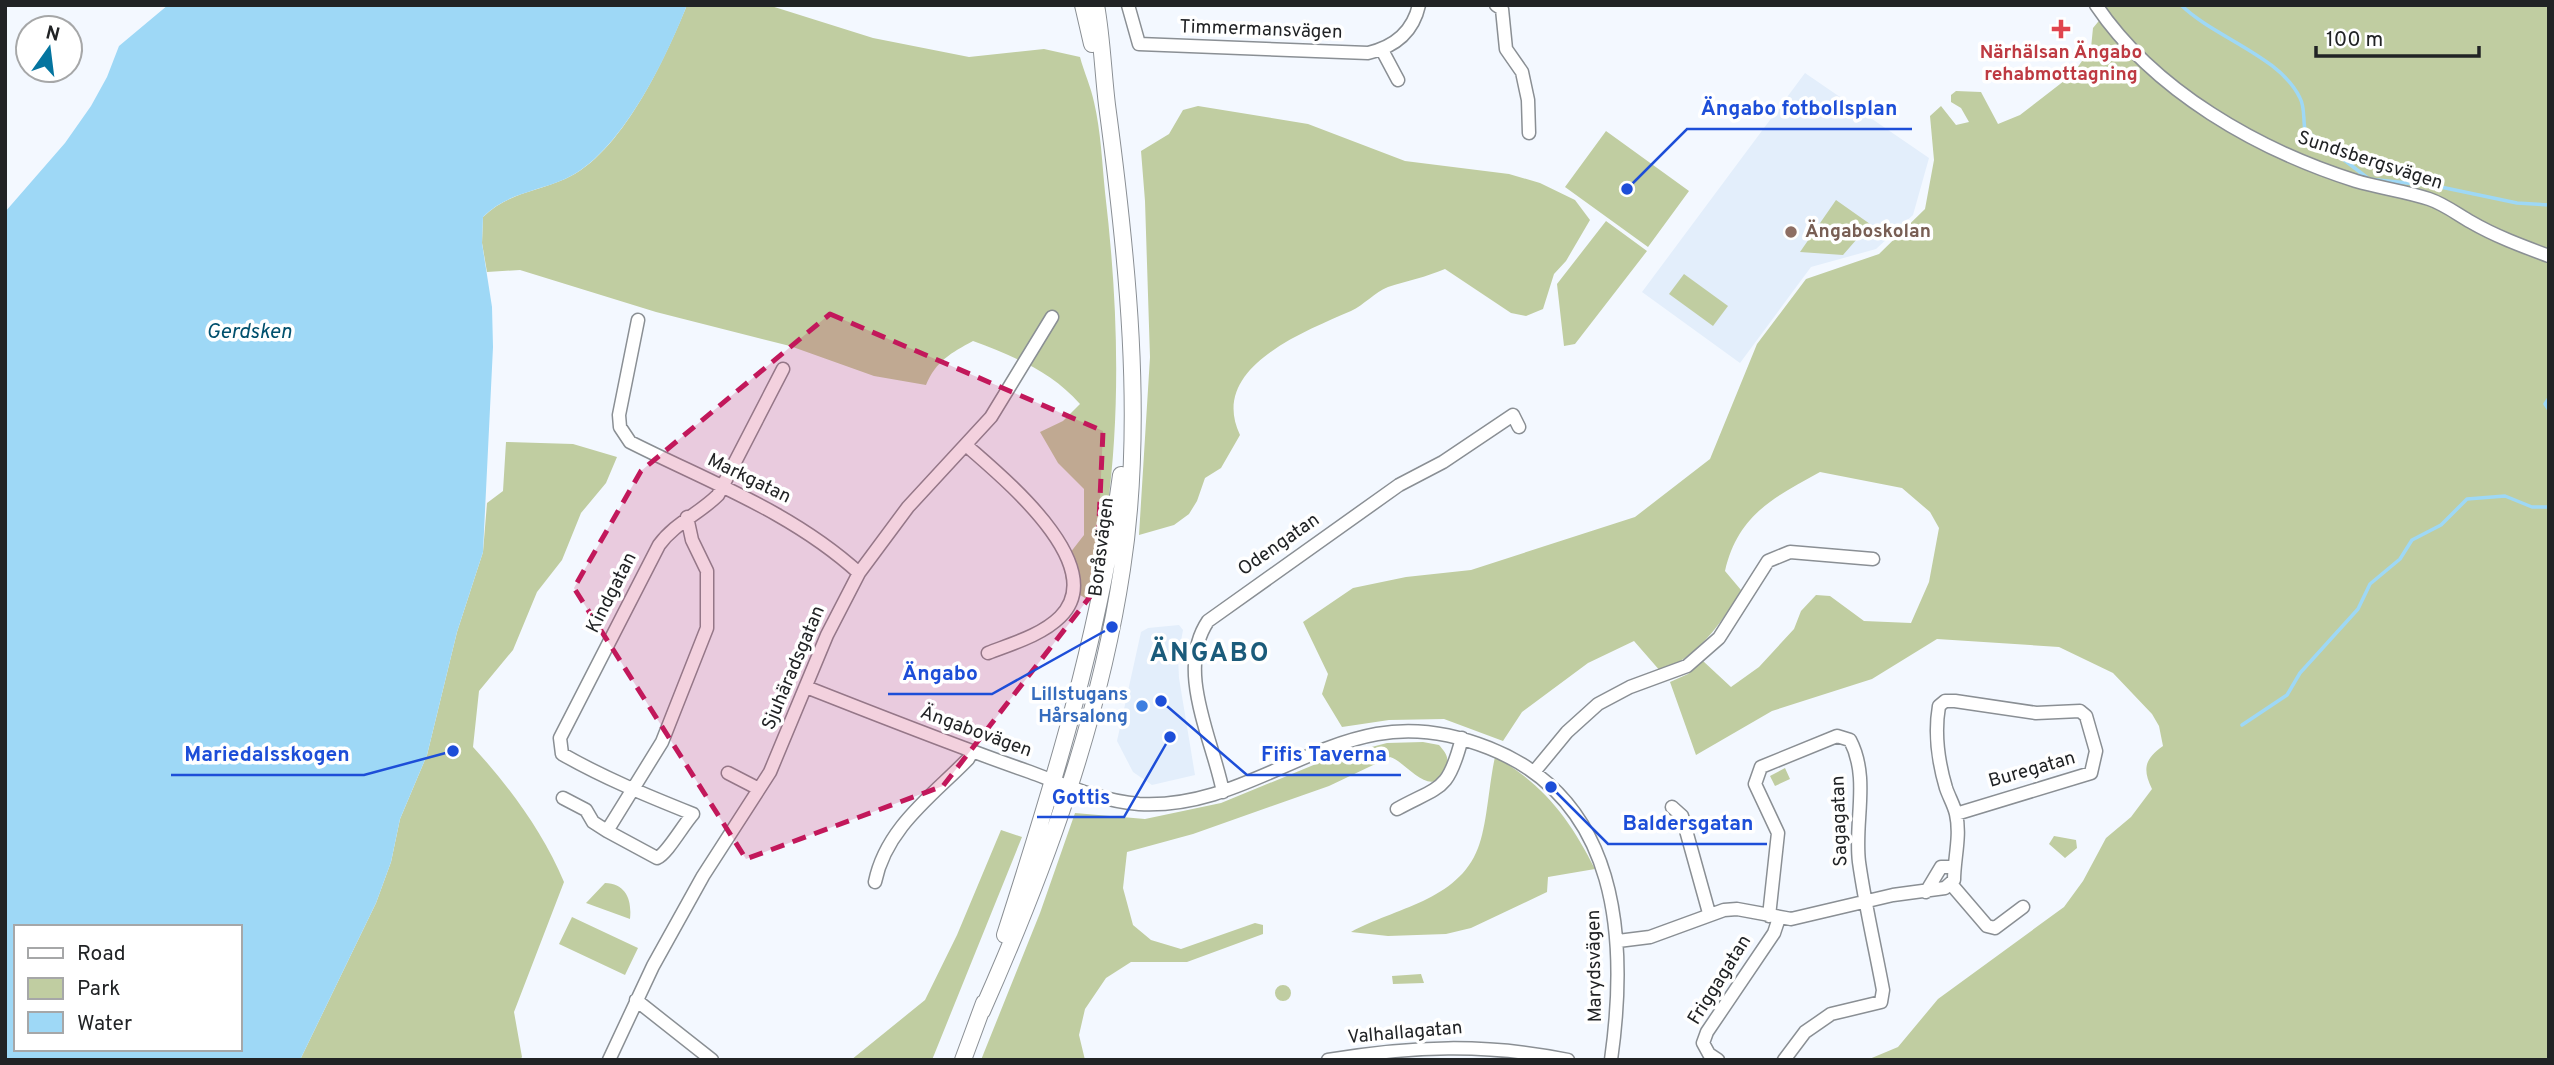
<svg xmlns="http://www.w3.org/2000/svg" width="2554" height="1065" font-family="Overpass,sans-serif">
<rect width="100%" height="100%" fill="#f3f8ff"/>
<path fill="#e3eefb" d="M1805,73L1929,158L1913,215L1876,249L1811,267L1740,363L1642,292Z
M1179,625L1183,630L1178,657L1179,678L1195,775L1152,785L1133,772L1117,741L1141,632L1148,628Z"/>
<path fill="#c0cda1" d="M687,5H768L873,38L969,57L1044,49L1080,57C1084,72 1091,87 1094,102C1101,132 1102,163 1105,192C1121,327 1123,469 1090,601L1067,587L1063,562L1084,535V489L1058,463L1040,432L1063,421L1080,404C1051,371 1013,356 973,341C951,353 936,361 926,385L874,376L790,346L656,312L520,270L487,272L482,243L483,217C508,193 535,192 565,179C621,155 665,59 687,5Z
M2107,5H2549V1060H1867L1898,1047L1938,999L2064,907L2083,881L2106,838L2131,817L2152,789C2142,768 2145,759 2163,746L2159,726L2152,714L2113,673L2059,647L1937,639L1872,679L1772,711L1696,755L1670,682L1688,674L1703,661L1731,687L1759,667L1794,629L1801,611L1816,595L1830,596L1864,621L1911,623L1929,582L1939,528L1930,512L1902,488L1820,472C1773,498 1738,515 1725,571L1741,590C1721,625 1698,655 1661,672L1634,641L1588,663L1522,712L1503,741L1444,719L1389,720L1342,727L1322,694L1328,674L1303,622L1353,588L1406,577L1471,570L1635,517L1710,459L1757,344L1806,279L1879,254L1925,209L1934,160L1930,116L1941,106L1956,125L1969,122L1961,108L1951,102V95L1956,91L1981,92L1998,124L2020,115L2073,74L2091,48L2093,28L2107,11Z
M1198,106L1308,124L1405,161L1509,174L1540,183L1575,200L1590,220L1566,261L1554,274L1543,309L1526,316L1511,313L1445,269C1426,277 1407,281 1388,287C1375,292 1364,305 1351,311C1303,332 1208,368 1240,435L1221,468L1205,478L1197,501L1189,514L1174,525L1139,535L1150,357L1145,201L1141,151L1169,134L1183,110Z
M1606,131L1689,191L1648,247L1565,187Z
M1836,200L1870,224L1843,255L1800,252Z
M1606,221L1647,251L1575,344L1564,346L1557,284Z
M1684,274L1728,306L1713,326L1669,294Z
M506,442L573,444L617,457L606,483L581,513L562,560L537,592L513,650L479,691L473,747C509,786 543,832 564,882L514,1012L522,1057L520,1060H300L376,903L391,862L400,819L427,755L457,632L483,552L487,503L503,491Z
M1423,742L1439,745C1444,751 1449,756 1447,764C1435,806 1406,761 1390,757L1329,786L1193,834L1127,852L1123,888L1133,925L1151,940L1181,949L1255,923L1263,925V934L1187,962H1131L1106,978L1085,1009L1079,1035L1085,1060H981L1040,913L1075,813L1145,819L1221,803L1333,757L1387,743Z
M1495,757C1543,783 1571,821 1595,869L1548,877L1547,892L1471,928L1446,934L1388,936L1351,932C1394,908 1458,901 1478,848C1487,826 1489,783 1495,757Z
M1785,768L1790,779L1775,786L1770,776Z
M1001,830L1022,837L932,1060H851L925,1000L957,935Z
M2054,836L2076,840L2077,848L2065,858L2049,844Z
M605,883C626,884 632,899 630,919L586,903Z
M572,917L638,948L625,975L559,944Z
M1421,974L1424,983L1393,984L1392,976Z
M1275 993a8 8 0 1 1 16 0a8 8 0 1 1-16 0Z"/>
<path fill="#9ed8f6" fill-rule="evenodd" d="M168,5H687C666,59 620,155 565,179C536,192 507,193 483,217L482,243L492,307L493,347L483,552L457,632L427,755L400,819L391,862L376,903L300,1060H5V212L65,143L91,106L107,77L119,46ZM16,927H240V1049H16Z"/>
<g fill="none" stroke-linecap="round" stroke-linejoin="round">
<path stroke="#9ed8f6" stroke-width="3.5" d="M2181,5C2215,38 2280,56 2300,98C2305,107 2303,120 2305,130L2369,179L2436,186L2517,203L2549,205
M2549,398L2545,404L2549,410
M2242,725L2287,695L2300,673L2358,609L2370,584L2400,559L2412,540L2441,525L2467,499L2505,496L2532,507H2549"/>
<defs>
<path id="minor" d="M1128,5L1139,44L1368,53C1394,47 1413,32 1419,5
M1496,5L1502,9L1506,49L1522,72L1528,100L1529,133
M2096,5C2154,91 2258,150 2356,181C2380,188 2405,191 2429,199C2444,204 2457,214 2471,222C2495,236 2522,246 2549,256
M1382,50L1398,80
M638,320L619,415L620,427L630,442C709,482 792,512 859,573
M967,446C1002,477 1112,566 1060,617C1042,635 1011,644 988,653
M687,517L692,540L707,571V628L662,742L607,831L657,858C667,854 683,825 693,814C648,796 604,778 562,754L560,738L659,545C675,523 699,514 718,495L783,369
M806,687C880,716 955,746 1030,772C1065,785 1101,801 1139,804C1229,809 1295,749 1377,734C1415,727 1454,734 1489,748C1620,800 1628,940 1611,1060
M1534,772L1567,732L1598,704L1630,687L1687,666L1719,638L1768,561L1790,552L1873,559
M728,773L759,789
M1223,792C1213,740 1175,670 1208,621L1399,485L1443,462L1513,415L1519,427
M563,798L586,810L593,822L607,831
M1672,807L1682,816L1709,913
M1397,809C1441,785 1448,792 1462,738
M875,882C886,828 932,796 968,759L972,752
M1951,884L1987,926L1995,928L2023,907
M1926,892L1941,867H1952
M1769,916L1778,833L1755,784L1761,767L1837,736L1850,740C1870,778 1854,822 1859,862C1865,905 1875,947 1883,990L1881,1002L1831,1014L1805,1032L1784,1060
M1618,941L1650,937L1724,910L1737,909L1791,919L1893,895L1945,888L1954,880C1954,859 1961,836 1956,814C1954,805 1949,797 1946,788C1938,761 1934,735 1939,706L1945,701H1955L2036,713L2080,711L2086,716L2096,751L2091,773L1956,814
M636,1000L712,1060
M609,1060L653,966L703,876L770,772L827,635L859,573L908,507L991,417L1052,317
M1328,1060C1410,1046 1486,1043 1568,1060
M1718,1060L1709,1054L1703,1043L1707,1032L1774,933L1779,918"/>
<path id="major" d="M1083,5L1092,44
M1005,935C1054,783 1100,633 1121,475
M982,1011C1045,869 1099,722 1122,569C1145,420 1127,254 1107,105C1103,72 1102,38 1096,5
M963,1060L984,1003"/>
</defs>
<use href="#minor" stroke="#8a8f94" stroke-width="15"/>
<use href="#major" stroke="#8a8f94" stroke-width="18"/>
<use href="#minor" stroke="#fff" stroke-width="12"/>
<use href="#major" stroke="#fff" stroke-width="16"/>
</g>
<path fill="#c2185b" fill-opacity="0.2" stroke="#c2185b" stroke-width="5" stroke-dasharray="14 9" stroke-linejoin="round" d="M830,314L1103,431L1096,589L943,786L746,859L574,588L641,471Z"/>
<path fill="#e0444e" stroke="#fff" stroke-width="2.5" d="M2057.5 18.5h7v7h7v7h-7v7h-7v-7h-7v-7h7z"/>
<circle fill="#8d6e63" stroke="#fff" stroke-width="2.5" cx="1791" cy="232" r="7"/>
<circle fill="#3f7fe0" stroke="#fff" stroke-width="2.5" cx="1142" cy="706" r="7"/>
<g text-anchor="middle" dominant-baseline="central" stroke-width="7" stroke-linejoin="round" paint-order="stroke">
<g font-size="19" fill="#212325" stroke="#fff">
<text transform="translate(1261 30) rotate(2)">Timmermansvägen</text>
<text transform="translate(2370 161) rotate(18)">Sundsbergsvägen</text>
<text transform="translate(749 479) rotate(26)">Markgatan</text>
<text transform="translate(1279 545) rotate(-35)">Odengatan</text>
<text transform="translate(1102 547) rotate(-83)">Boråsvägen</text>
<text transform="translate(612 593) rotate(-63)">Kindgatan</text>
<text transform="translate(794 668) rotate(-67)">Sjuhäradsgatan</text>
<text transform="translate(976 732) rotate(20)">Ängabovägen</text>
<text transform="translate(2032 770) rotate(-16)">Buregatan</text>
<text transform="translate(1840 821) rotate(-92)">Sagagatan</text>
<text transform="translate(1595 966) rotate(-91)">Marydsvägen</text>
<text transform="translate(1720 980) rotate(-58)">Friggagatan</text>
<text transform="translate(1405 1033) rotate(-5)">Valhallagatan</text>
</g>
<g font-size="19" font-weight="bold" fill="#be3a42" stroke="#fff">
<text x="2061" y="53">Närhälsan Ängabo<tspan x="2061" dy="22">rehabmottagning</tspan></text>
</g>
<g font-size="19" font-weight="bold" fill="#785e54" stroke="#fff" text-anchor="start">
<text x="1805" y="232">Ängaboskolan</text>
</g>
<g font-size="19" font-weight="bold" fill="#366cbe" stroke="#fff" text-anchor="end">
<text x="1128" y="695">Lillstugans<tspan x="1128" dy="22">Hårsalong</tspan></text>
</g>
<g font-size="21" font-style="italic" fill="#00506d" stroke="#fff">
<text x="249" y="332">Gerdsken</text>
</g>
<g font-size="26" font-weight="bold" letter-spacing="2" fill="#1b5b7a" stroke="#fff">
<text x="1210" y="654">ÄNGABO</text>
</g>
</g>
<path fill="none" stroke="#1d4ed8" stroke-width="2.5" d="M1627 189L1687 129H1912M1112 627L992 694H888M453 751L364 775H171M1161 701L1247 775H1401M1170 737L1124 817H1037M1551 787L1608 844H1767"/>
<g fill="#1d4ed8" stroke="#fff" stroke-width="2.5">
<circle cx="1627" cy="189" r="7"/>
<circle cx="1112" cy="627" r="7"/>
<circle cx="453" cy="751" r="7"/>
<circle cx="1161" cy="701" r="7"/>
<circle cx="1170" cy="737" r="7"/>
<circle cx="1551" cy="787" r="7"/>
</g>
<g font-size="21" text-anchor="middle" font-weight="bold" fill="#1d4ed8" stroke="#fff" stroke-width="7" stroke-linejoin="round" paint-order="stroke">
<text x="1799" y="115">Ängabo fotbollsplan</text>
<text x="940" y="680">Ängabo</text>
<text x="267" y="761">Mariedalsskogen</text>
<text x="1324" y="761">Fifis Taverna</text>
<text x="1081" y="804">Gottis</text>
<text x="1688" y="830">Baldersgatan</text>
</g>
<rect width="2554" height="1065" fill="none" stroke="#212325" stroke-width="14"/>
<rect x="14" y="925" width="228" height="126" fill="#ffffff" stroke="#a6a7a8" stroke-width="2"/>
<rect x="28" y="948" width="35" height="10" fill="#ffffff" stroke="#a6a7a8" stroke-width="2"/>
<text x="77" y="960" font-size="21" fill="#212325">Road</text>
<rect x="28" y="978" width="35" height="21" fill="#c0cda1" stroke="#a6a7a8" stroke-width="2"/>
<text x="77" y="995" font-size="21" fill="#212325">Park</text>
<rect x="28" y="1012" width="35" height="21" fill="#9ed8f6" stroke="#a6a7a8" stroke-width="2"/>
<text x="77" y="1030" font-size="21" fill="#212325">Water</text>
<g transform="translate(49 49) rotate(14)"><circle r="33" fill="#ffffff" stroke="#a6a7a8" stroke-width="2"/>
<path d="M0-5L12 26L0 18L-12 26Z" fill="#04749f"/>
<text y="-10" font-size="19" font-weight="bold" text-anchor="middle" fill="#212325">N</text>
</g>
<path d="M2316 46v10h163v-10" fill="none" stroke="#212325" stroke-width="3.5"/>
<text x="2326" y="46" font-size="21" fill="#212325" stroke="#ffffff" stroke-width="5" paint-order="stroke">100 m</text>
</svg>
